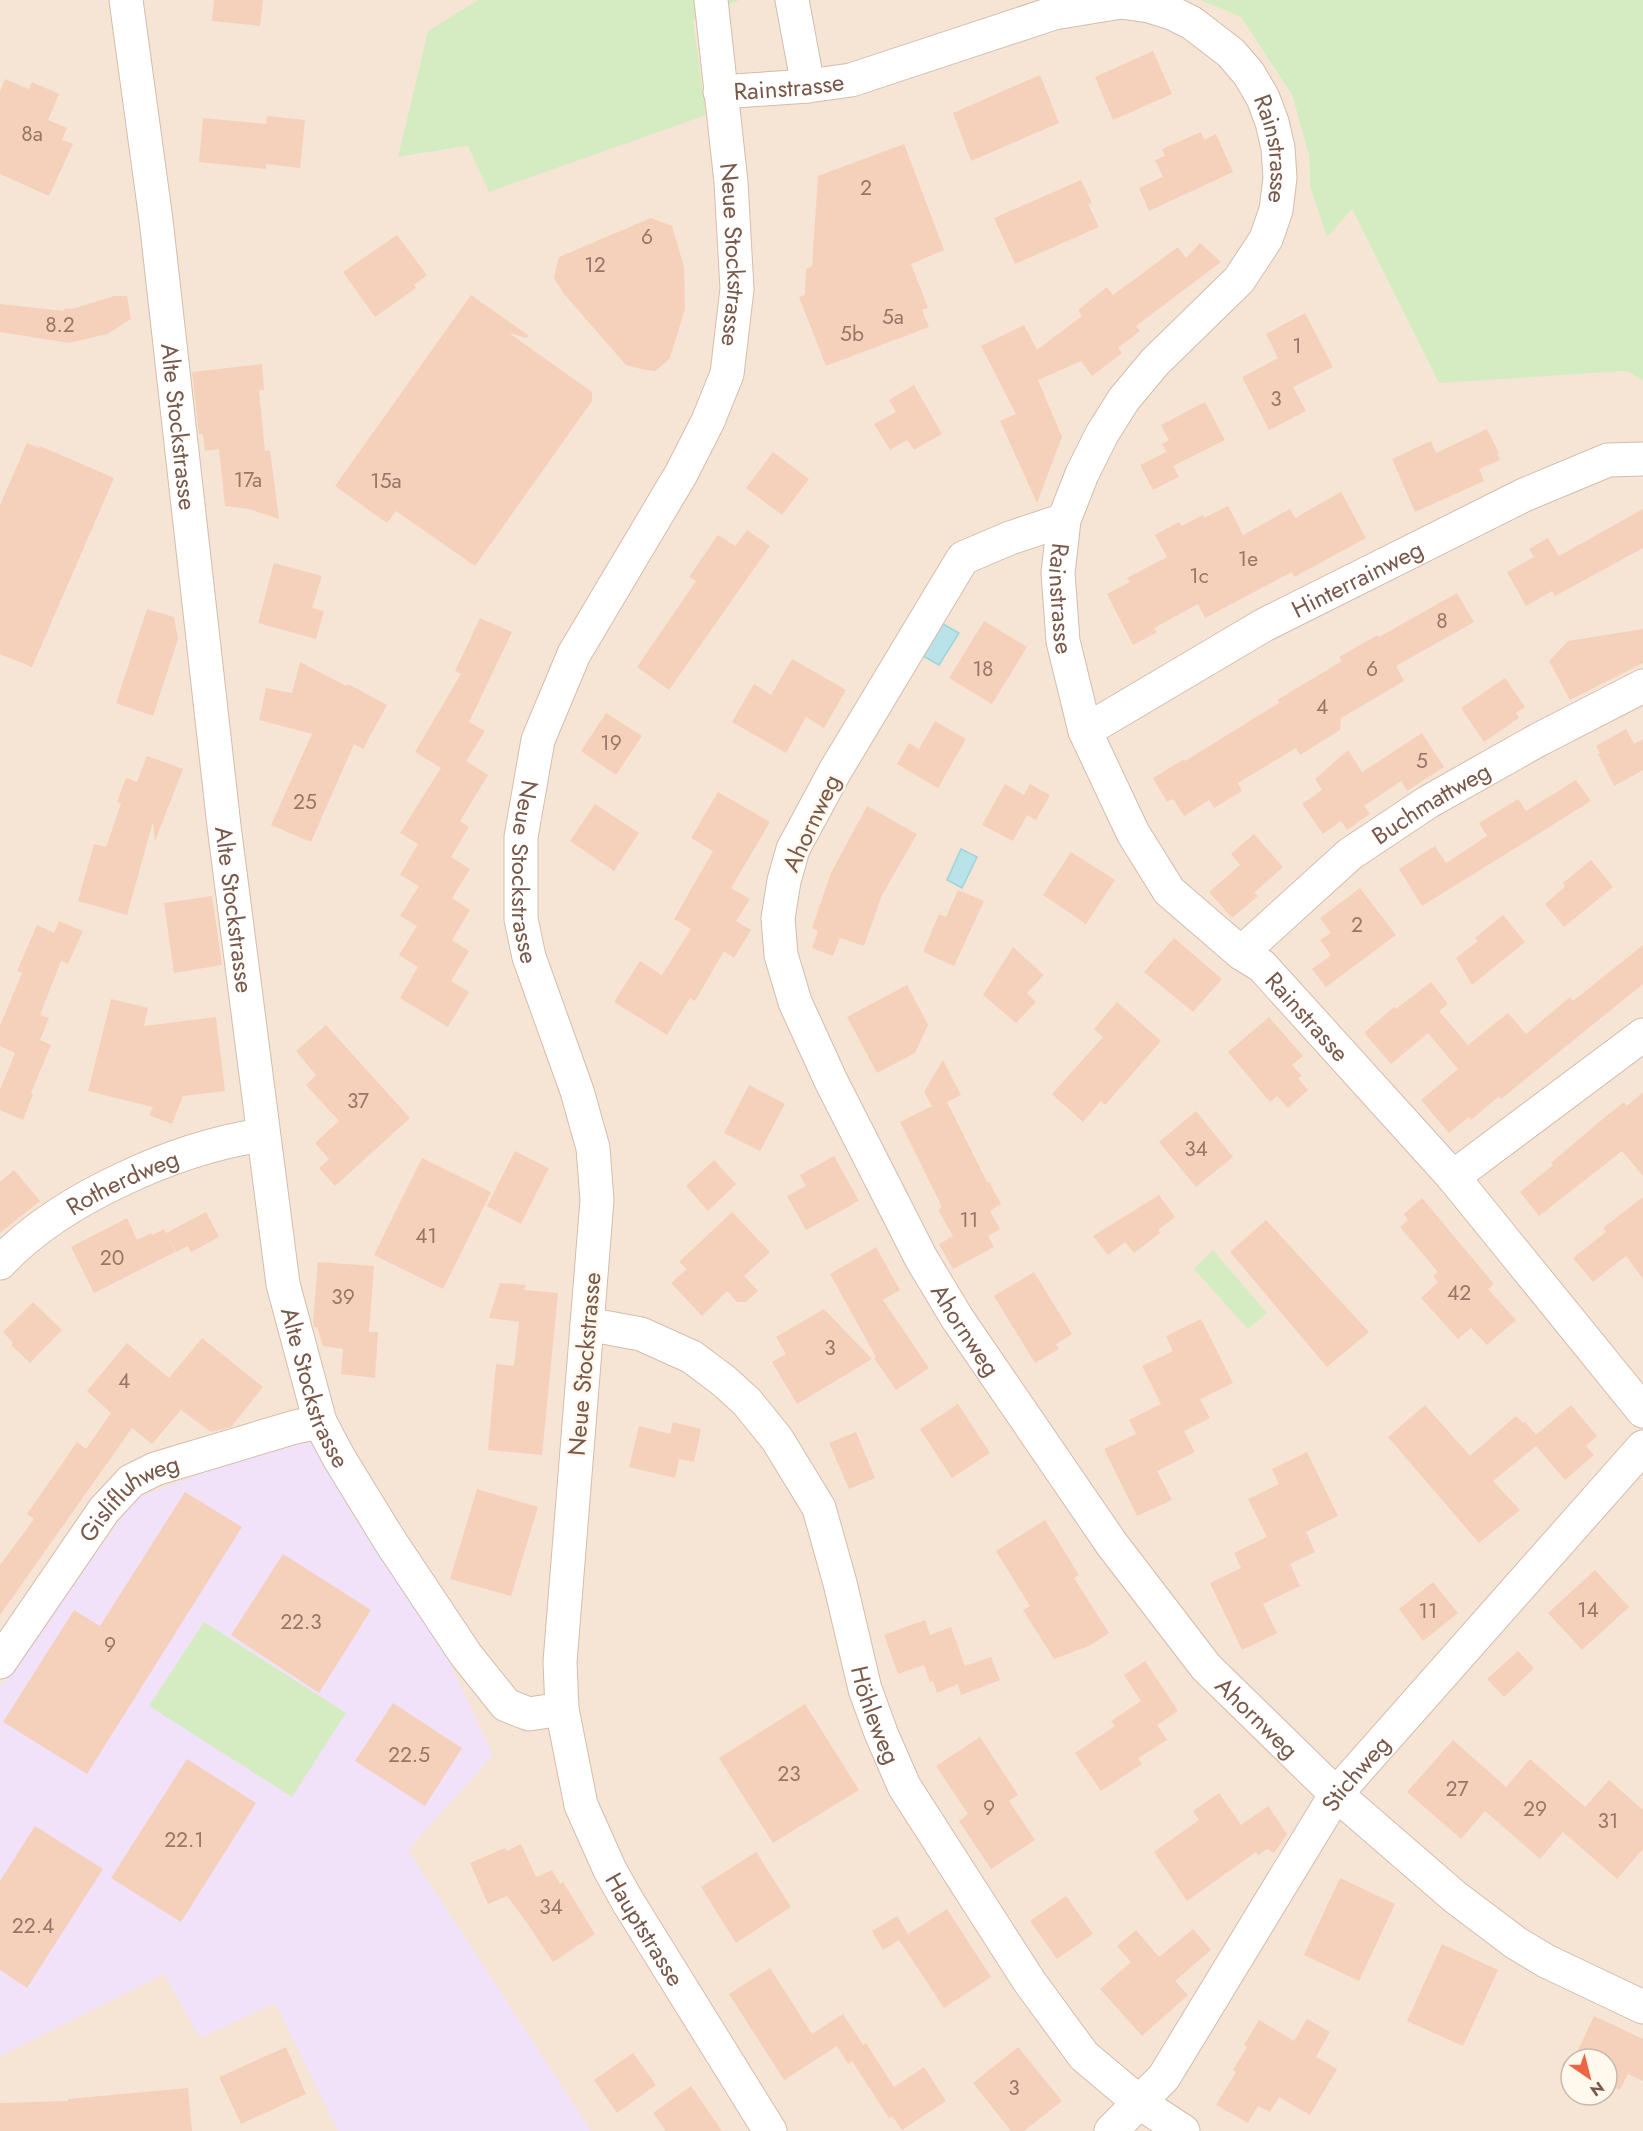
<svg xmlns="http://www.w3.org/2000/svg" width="1643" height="2131" font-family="Jost,sans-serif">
<rect width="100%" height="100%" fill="#fef4e6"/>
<path fill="#f6e5d4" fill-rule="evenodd" d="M0,0H478L428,32L399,157L468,146L693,19L740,0H1200L1241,17L1292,95L1309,156L1310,187L1327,236L1352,208L1439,382L1627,371L1643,381V2131H0ZM1571,2059H1607V2095H1571Z"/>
<path fill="#f1e2fa" d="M312,1432L450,1663L493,1755L408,1850L591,2131H338L275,2003L200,2038L164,1974L0,2056V1687L136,1498Z"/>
<path fill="#d5ecc3" d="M478,0H740L693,20L706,115L489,192L468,146L398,157L428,31Z
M1200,0H1643V381L1627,371L1439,383L1352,209L1327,237L1310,187L1309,156L1292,95L1241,17Z
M1213,1250L1267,1313L1248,1329L1194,1269Z
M204,1622L346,1713L292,1797L149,1706Z"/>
<path fill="#b9e3e9" stroke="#9ed4db" stroke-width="1.5" d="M943,624L959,633L939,665L923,656Z
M961,849L977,857L962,888L947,880Z"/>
<path fill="#f5d1bc" d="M214,0H263L260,26L212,21Z
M1153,51L1172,94L1113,120L1095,77Z
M1040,75L1059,123L971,161L953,113Z
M5,79L29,89L32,82L59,94L48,120L67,128L62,140L73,144L49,196L0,174V91Z
M267,116L305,120L300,168L266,164V169L199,162L203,118L266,124Z
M1201,132L1204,140L1216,134L1233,172L1149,211L1139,188L1163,177L1155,160L1165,156L1162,149Z
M904,144L944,250L911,264L928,308L922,310L929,327L826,366L799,297L805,295L806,269L812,266L818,176Z
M1081,180L1092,203L1088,204L1099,227L1015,264L994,218Z
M651,218L672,226L684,267L685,309L670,358L656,371L645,370L626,365L564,294L554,278L559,257Z
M397,235L427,275L414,285L416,288L375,317L343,272Z
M1200,243L1221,262L1136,326L1140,331L1118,348L1122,353L1092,376L1081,361L1038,380L1062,437L1037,503L1000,421L1016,414L981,346L1024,325L1037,350L1082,316L1078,310L1107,287L1113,295L1178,247L1186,258Z
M471,295L528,335L527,338L509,333L592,392V401L475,566L396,511L387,523L335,486Z
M114,296H127L131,319L107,334L69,343L0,332V304L64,311L65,308L72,309Z
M1305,313L1333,367L1293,387L1306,411L1269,430L1242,377L1278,358L1266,334Z
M262,364L264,390H259L265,451L270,450L279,519L249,509L225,506L219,449L205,451L203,434H199L192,372Z
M914,385L942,434L914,450L907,440L890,450L874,424L896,412L889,400Z
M1205,402L1225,440L1173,466L1179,477L1153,490L1140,465L1166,452L1170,459L1162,444L1169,440L1161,425Z
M1487,429L1499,453L1497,454L1500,460L1479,469L1484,481L1415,512L1392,459L1431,441L1436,453Z
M27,443L39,448L40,446L114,478L32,667L0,654V505Z
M773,452L809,479L782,515L746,488Z
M1341,492L1366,538L1294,577L1292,572L1205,618L1198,604L1154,628L1157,632L1133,645L1107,594L1130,582L1127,578L1167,557L1155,535L1179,522L1182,526L1203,515L1204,518L1228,506L1243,535L1290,509L1295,518Z
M1643,509V548L1555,596L1552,591L1526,606L1507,572L1534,557L1529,549L1548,538L1559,556Z
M747,530L770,546L669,690L637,667L696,581L689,577L718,535L735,546Z
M274,563L322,576L312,608L324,611L316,639L258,623Z
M1457,593L1474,622L1396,666L1404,681L1341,718L1340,730L1300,755L1296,748L1238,783L1242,791L1214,808L1209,800L1184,816L1173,799L1167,802L1153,778L1184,759L1185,761L1279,703L1277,700L1342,661L1339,657L1378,635L1379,637Z
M147,609L174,617L178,639L153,716L116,703Z
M480,618L512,632L469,722L485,731L466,761L488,775L460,821L469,827L451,857L470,869L452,898L470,910L452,940L469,951L451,981L469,992L448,1027L400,998L418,967L399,955L417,926L400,916L419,886L400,875L418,844L400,833L441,768L415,752L461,674L455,671Z
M984,621L1027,647L992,704L949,678Z
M1643,629V663L1570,700L1549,661L1568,641Z
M792,659L846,690L824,728L806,717L786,753L732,722L754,684L771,695Z
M300,662L346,686L348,684L387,705L363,749L354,744L311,842L271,825L312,734L259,720L266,688L292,693Z
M1505,678L1525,707L1516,713L1519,718L1484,742L1461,708Z
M606,713L642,736L616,775L581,751Z
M935,721L966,739L938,788L897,764L909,743L919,749Z
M1626,729L1634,744L1643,739V770L1614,786L1598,754L1600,753L1596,746Z
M1422,733L1444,767L1407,791L1401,781L1364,806L1370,814L1347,830L1341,821L1323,834L1302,804L1322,790L1315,779L1348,750L1362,772Z
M147,756L183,769L155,841L153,822L127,915L78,901L94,844L106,847L121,804L117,802L126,778L137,782Z
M1576,780L1591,801L1422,906L1399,869L1435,846L1446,863L1487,836L1479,823L1518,799L1526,811Z
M1005,784L1024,795L1030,784L1050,795L1036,820L1027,815L1013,841L982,825Z
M718,792L770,822L731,888L750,899L736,921L751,930L734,958L724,951L695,1001L690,998L667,1035L614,1002L640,961L662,975L691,929L674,919L713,851L691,838Z
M595,804L639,833L614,871L570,841Z
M867,806L917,834L882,895L864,946L840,938L833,956L812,948L818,931L812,928L831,873Z
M1254,834L1283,867L1254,893L1258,896L1232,918L1209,892L1240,865L1231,854Z
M1071,852L1115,880L1086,924L1043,895Z
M1591,860L1613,887L1564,927L1545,904L1565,887L1563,883Z
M1360,888L1396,935L1326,987L1312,969L1331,955L1320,940L1331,933L1320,918Z
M958,890L984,901L954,966L923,952L939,914L946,917Z
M212,896L222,965L174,973L164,903Z
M1503,915L1525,942L1472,985L1456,958L1478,941L1475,938Z
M59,921L83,931L68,964L61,961L40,1015L49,1018L40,1040L51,1045L31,1093L33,1094L23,1120L0,1110V1090L15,1053L0,1046V1026L22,973L17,971L37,925L54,933Z
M1174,938L1222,979L1193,1012L1144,972Z
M1643,945V984L1501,1099L1499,1096L1471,1120L1469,1117L1449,1133L1421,1100L1458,1069L1428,1033L1391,1064L1366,1035L1365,1032L1394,1007L1396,1009L1431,982L1448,1004L1439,1011L1468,1045L1508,1013L1526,1034L1570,997L1573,1001Z
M1013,947L1044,975L1027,993L1036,1002L1016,1023L983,995Z
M907,985L928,1025L915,1053L877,1073L847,1017Z
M111,999L148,1008L144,1026L216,1017L225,1091L183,1096L172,1124L149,1115L153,1107L88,1091Z
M1117,1002L1161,1041L1105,1105L1101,1101L1083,1122L1052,1094L1103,1037L1094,1029Z
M1269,1017L1303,1056L1292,1065L1302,1076L1298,1078L1308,1090L1288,1108L1277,1096L1270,1102L1228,1052Z
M326,1025L410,1118L335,1186L319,1168L329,1159L315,1143L339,1121L306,1085L316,1075L296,1051Z
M943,1060L961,1095L947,1102L987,1182H989L1001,1204L990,1211L1000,1229L988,1236L994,1247L953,1269L939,1244L953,1236L938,1210L942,1207L900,1122L932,1106L924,1092Z
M749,1085L785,1104L760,1151L724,1133Z
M1643,1092V1176L1622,1151L1539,1216L1520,1192L1553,1165L1551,1163L1599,1122L1624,1102L1627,1106Z
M1196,1111L1233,1157L1196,1187L1159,1142Z
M515,1151L549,1168L521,1224L487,1206Z
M834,1156L859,1201L806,1230L787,1196L806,1186L800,1175Z
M422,1158L491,1192L443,1289L374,1255Z
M714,1160L736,1184L708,1211L686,1186Z
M14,1170L40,1201L0,1233V1182Z
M1159,1195L1175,1217L1158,1230L1160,1233L1134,1253L1125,1242L1108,1255L1093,1236Z
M1643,1197V1279L1626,1256L1593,1282L1573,1258L1606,1232L1603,1228Z
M1422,1198L1494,1284L1488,1289L1516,1320L1487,1345L1471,1328L1458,1339L1421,1298L1438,1282L1433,1276L1438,1272L1400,1227L1408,1220L1404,1214Z
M206,1212L219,1237L191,1252L188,1246L176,1252L168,1237L175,1252L94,1293L71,1247L127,1218L137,1240L151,1233L152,1235L164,1229L166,1233Z
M732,1212L770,1252L744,1276L758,1291L746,1302H737L727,1291L702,1316L671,1283L687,1269L679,1262Z
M1266,1220L1369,1332L1327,1367L1230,1252Z
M876,1247L900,1290L883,1300L929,1368L896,1390L874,1358L876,1357L830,1274Z
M318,1262L374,1266L369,1332H378L375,1378L341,1374L343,1349L323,1346L317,1327H314L313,1322Z
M1034,1272L1072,1334L1056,1344L1059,1349L1035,1363L994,1296Z
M500,1283L526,1285L524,1290L558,1293L542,1455L488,1450L496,1364L514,1366L519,1322L489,1318Z
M33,1302L62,1330L30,1363L11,1345L13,1343L3,1332Z
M824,1309L872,1359L797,1404L772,1362L786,1354L776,1337Z
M1201,1319L1233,1383L1200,1399L1210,1418L1184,1431L1195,1452L1157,1471L1172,1500L1137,1516L1104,1449L1136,1434L1129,1420L1161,1404L1142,1366L1173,1351L1166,1336Z
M202,1338L263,1387L231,1427L211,1432L181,1410L152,1444L132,1428L0,1615V1565L34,1519L27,1514L77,1442L86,1449L111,1413L87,1391L127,1343L169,1378Z
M958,1404L990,1453L952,1478L920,1429Z
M1425,1405L1470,1456L1516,1416L1523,1423L1525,1422L1536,1435L1571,1405L1597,1436L1586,1446L1594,1455L1565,1480L1536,1446L1493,1481L1520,1510L1479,1543L1388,1437Z
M673,1422L701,1429L694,1462L679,1459L675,1478L629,1467L639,1426L670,1434Z
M856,1432L875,1478L849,1489L829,1443Z
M1307,1452L1338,1516L1306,1532L1315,1552L1290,1564L1300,1586L1263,1604L1277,1633L1242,1650L1210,1583L1241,1568L1234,1553L1267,1537L1248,1499L1279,1484L1272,1469Z
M477,1489L538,1507L511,1596L450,1579Z
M185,1492L242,1527L87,1774L3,1722L74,1610L100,1626Z
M1045,1520L1079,1575L1074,1578L1109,1633L1091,1645L1054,1659L1023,1610L1030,1606L996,1551Z
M283,1554L371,1610L319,1693L231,1635Z
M1595,1570L1629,1607L1582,1650L1548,1613Z
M1433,1582L1458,1613L1423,1641L1399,1609Z
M925,1620L930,1635L951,1627L965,1666L991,1657L1000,1680L961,1695L958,1684L937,1693L933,1681L930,1682L924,1665L898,1674L884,1635Z
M1518,1651L1534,1668L1504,1697L1487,1679Z
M1145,1661L1178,1711L1157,1725L1167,1740L1138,1758L1142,1764L1101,1791L1075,1753L1115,1726L1111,1721L1141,1701L1124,1675Z
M393,1703L462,1748L425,1806L355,1761Z
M805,1704L859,1790L773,1843L719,1758Z
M980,1737L1018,1795L1009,1801L1035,1840L991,1869L959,1821L968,1814L936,1766Z
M1453,1740L1506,1787L1530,1759L1585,1807L1609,1780L1643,1810V1849L1617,1879L1563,1832L1540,1859L1485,1811L1461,1839L1407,1792Z
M187,1759L256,1803L181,1922L111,1878Z
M1219,1793L1241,1825L1268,1806L1287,1834L1274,1853L1267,1849L1258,1855L1256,1852L1187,1901L1154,1852L1199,1820L1193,1811Z
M35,1826L103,1869L27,1988L0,1970V1881Z
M521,1844L536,1877L552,1870L560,1884L563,1882L595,1934L553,1962L527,1923L507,1896L488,1904L470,1863L505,1848L507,1851Z
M756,1852L791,1907L736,1943L701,1887Z
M1340,1878L1395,1904L1359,1981L1304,1955Z
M1066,1896L1093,1934L1057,1959L1030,1921Z
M947,1909L991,1977L944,2008L899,1940L907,1935L883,1950L872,1931L897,1916L908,1934Z
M1193,1929L1211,1950L1175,1981L1188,1995L1142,2036L1100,1989L1131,1962L1117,1946L1136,1930L1159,1957Z
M1442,1944L1498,1970L1463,2046L1407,2021Z
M770,1968L812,2034L843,2014L863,2045L866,2043L894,2087L924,2067L946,2101L902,2130L892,2116L889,2118L852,2061L848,2064L837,2046L784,2080L729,1994Z
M1594,2016L1643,2039V2081L1628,2074L1620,2090L1607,2084V2059H1574Z
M1307,2019L1330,2032L1316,2057L1337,2069L1310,2115L1279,2097L1270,2112L1258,2106L1248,2123L1216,2105L1236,2072L1233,2070L1247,2047L1244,2045L1259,2020L1294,2041Z
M286,2047L306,2094L241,2124L219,2077Z
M1018,2047L1062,2101L1024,2131H1011L973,2083Z
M633,2053L656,2085L617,2113L594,2080Z
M691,2086L722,2131H666L653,2113Z
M188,2088L192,2131H0V2103L68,2101V2099Z"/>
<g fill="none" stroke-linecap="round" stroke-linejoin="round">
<defs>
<g id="street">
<path id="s1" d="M126,0L156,220L224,826L283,1284L320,1422L339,1458L390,1541L466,1655L506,1705L529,1714L562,1709"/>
<path d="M792,0L808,86"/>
<path id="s2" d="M720,92L808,86L851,80L1054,13L1121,2L1149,6L1172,13L1192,23L1231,53L1249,74L1263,98L1272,122L1278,148L1280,178L1276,210L1266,239L1239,280L1155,362L1124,399L1102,434L1082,474L1064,520L1058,573L1063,641L1085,731L1133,833L1169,891L1241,953L1262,966L1453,1177L1643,1411"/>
<path id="s3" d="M1064,520L1010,538L963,558L835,771L793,849L784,881L778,918L781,955L795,1002L831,1081L921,1258L957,1318L1111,1543L1206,1667L1336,1794L1455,1897L1516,1943L1546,1961L1643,2007"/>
<path id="s4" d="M1085,731L1264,625L1524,495L1608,460L1643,459"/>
<path id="s5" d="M1241,953L1350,854L1428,802L1538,740L1643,686"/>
<path d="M1453,1177L1643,1035"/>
<path id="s6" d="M0,1263C59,1199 178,1147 263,1135"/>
<path id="s7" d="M587,1324L641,1334L692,1357L724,1381L747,1402L777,1439L819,1508L840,1583L865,1689L881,1733L904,1786L1029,1981L1084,2056L1140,2103L1183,2131"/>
<path id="s8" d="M0,1662L104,1510L131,1481L155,1469L295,1427L320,1422"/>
<path id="s9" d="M1111,2131L1164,2077L1336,1794L1643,1447"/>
</g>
<g id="secondary">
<path id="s10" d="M711,0L731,182L737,289L727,374L708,421L681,474L574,654L538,740L521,837V919L529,957L577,1091L593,1148L597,1200L560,1662L562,1709L581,1805L610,1870L628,1902L770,2131"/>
</g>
</defs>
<use href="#street" stroke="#d3bdad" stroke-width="35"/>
<use href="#secondary" stroke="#d6bdab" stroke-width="35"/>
<use href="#street" stroke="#fff" stroke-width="33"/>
<use href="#secondary" stroke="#fff" stroke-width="33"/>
</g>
<g text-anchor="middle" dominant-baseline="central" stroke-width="5" stroke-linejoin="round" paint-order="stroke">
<g font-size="21" fill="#987666">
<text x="32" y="134">8a</text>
<text x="866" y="188">2</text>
<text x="647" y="237">6</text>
<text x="595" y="265">12</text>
<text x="893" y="317">5a</text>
<text x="60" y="325">8.2</text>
<text x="852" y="334">5b</text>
<text x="1297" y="346">1</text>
<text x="1276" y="399">3</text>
<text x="248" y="480">17a</text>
<text x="386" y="481">15a</text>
<text x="1248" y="559">1e</text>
<text x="1199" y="576">1c</text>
<text x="1442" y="621">8</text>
<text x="983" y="669">18</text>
<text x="1372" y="669">6</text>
<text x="1322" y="707">4</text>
<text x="611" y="743">19</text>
<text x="1422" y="761">5</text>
<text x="305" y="802">25</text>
<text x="1357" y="925">2</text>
<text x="358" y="1101">37</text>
<text x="1196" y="1149">34</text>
<text x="969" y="1220">11</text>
<text x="426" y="1236">41</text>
<text x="112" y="1258">20</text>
<text x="1459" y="1293">42</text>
<text x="343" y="1297">39</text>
<text x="830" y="1348">3</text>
<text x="124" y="1381">4</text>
<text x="1588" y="1610">14</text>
<text x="1428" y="1611">11</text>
<text x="301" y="1622">22.3</text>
<text x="110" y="1645">9</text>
<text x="409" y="1755">22.5</text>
<text x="789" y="1774">23</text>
<text x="1457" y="1789">27</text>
<text x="989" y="1808">9</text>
<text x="1535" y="1809">29</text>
<text x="1608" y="1821">31</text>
<text x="184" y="1840">22.1</text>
<text x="551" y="1907">34</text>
<text x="33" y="1926">22.4</text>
<text x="1014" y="2088">3</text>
</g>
<g font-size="24" fill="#795849" stroke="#fff8ed">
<text stroke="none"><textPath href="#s2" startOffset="69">Rainstrasse</textPath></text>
<text stroke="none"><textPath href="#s2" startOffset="645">Rainstrasse</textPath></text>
<text stroke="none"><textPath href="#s10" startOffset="256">Neue Stockstrasse</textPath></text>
<text stroke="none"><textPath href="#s1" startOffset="430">Alte Stockstrasse</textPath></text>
<text stroke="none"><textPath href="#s4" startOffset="312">Hinterrainweg</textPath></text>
<text stroke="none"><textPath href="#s2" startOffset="1167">Rainstrasse</textPath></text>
<text stroke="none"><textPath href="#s5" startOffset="243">Buchmattweg</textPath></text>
<text transform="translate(811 823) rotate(-65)">Ahornweg</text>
<text stroke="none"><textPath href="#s10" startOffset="922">Neue Stockstrasse</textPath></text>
<text stroke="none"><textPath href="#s1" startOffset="916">Alte Stockstrasse</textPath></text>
<text stroke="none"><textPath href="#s2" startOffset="1671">Rainstrasse</textPath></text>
<text stroke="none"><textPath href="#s6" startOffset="148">Rotherdweg</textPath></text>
<text stroke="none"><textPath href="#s3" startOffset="972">Ahornweg</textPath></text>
<text transform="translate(584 1364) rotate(-85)">Neue Stockstrasse</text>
<text stroke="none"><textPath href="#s1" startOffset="1402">Alte Stockstrasse</textPath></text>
<text stroke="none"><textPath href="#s8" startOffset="212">Gislifluhweg</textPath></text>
<text stroke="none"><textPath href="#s7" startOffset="525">Höhleweg</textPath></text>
<text stroke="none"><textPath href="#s3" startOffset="1458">Ahornweg</textPath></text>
<text stroke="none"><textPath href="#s9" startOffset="435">Stichweg</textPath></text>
<text stroke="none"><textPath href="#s10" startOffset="2010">Hauptstrasse</textPath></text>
</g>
</g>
<g transform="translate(1589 2077) rotate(145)"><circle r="28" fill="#fff8ed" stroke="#c9b8ab" stroke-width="1.5"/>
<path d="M0-4.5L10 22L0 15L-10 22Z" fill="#ee6545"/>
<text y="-9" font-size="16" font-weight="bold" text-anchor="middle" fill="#795849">N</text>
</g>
</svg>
